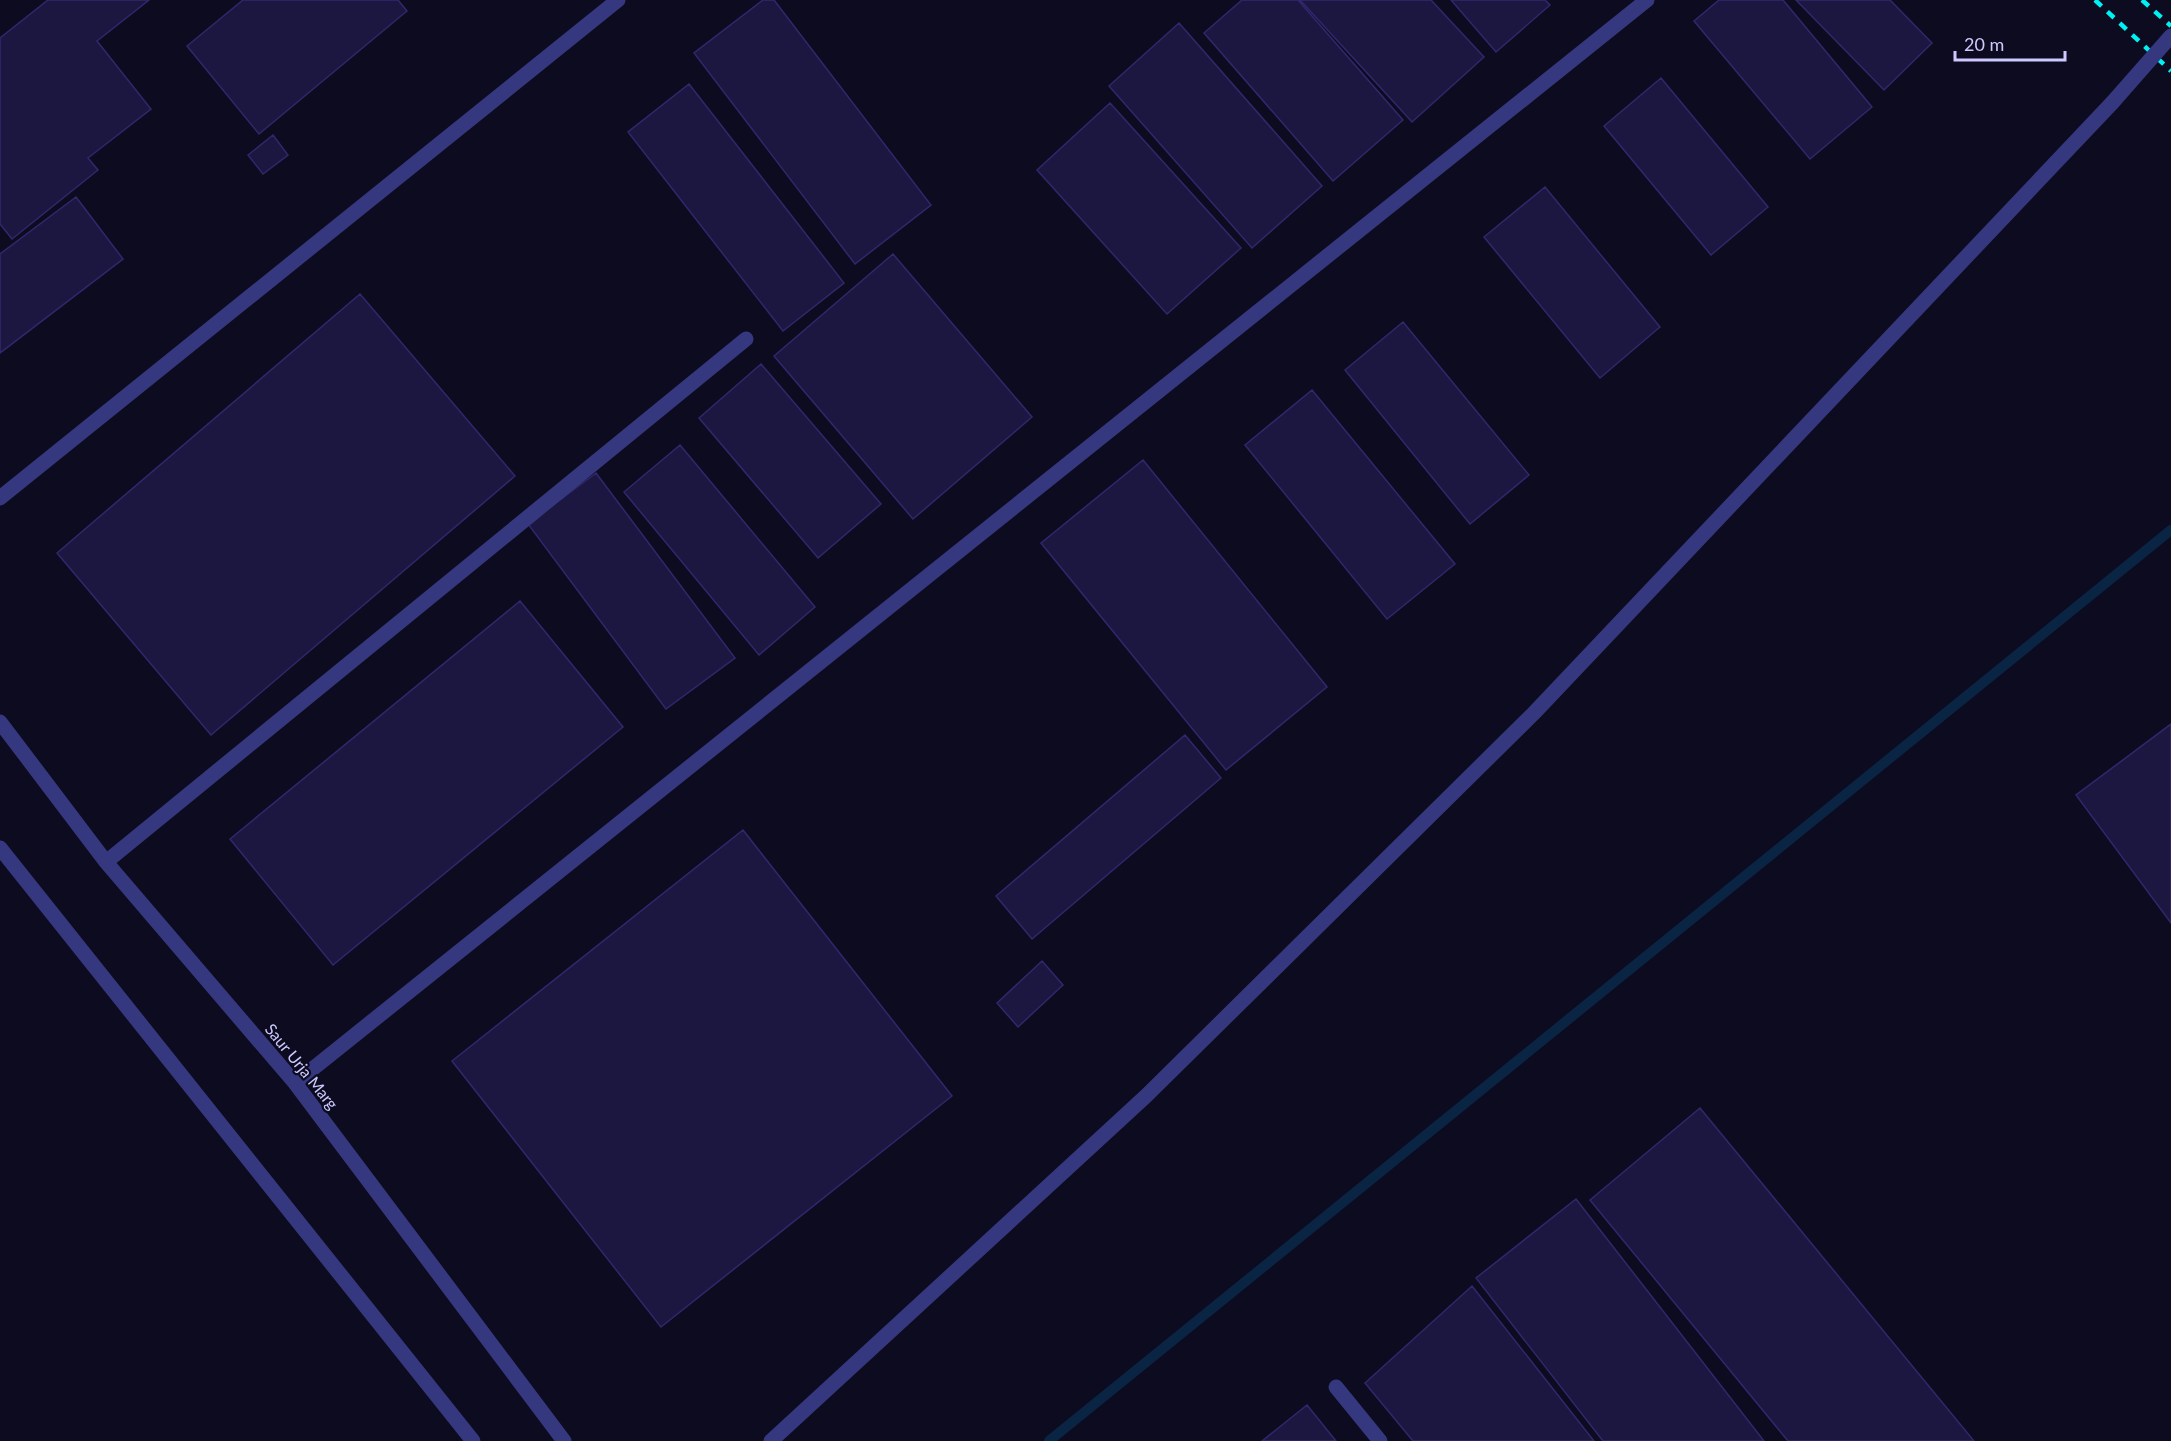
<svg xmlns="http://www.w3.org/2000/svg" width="2171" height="1441" font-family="Lato,sans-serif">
<rect width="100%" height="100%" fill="#0d0b1f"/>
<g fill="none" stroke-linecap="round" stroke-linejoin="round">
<path stroke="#0a2544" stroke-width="10" d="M1049,1441L2171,530"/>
</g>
<path fill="#1c1740" stroke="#30286d" stroke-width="1.5" d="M48,0H149L97,41L151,109L88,158L98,170L12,239L0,224V38Z
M243,0H398L407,11L259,134L187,46Z
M763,0H774L931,205L855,264L694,53Z
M1242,0H1298L1403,120L1333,181L1204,33Z
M1300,0H1431L1484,57L1412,122Z
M1451,0H1545L1550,5L1496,52Z
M1719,0H1783L1872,107L1810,159L1694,21Z
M1796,0H1890L1932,43L1884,90Z
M1179,23L1322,186L1252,248L1109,86Z
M1661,78L1768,207L1711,255L1604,126Z
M689,84L844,283L783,331L628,132Z
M1110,103L1241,248L1167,314L1037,170Z
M273,135L288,155L263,174L248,155Z
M1545,187L1660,327L1600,378L1484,237Z
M76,197L123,259L0,353V254Z
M893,254L1032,417L913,519L774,356Z
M360,294L515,476L211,735L57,553Z
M1403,322L1529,475L1470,524L1345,370Z
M761,364L881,504L818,558L699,418Z
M1312,390L1455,564L1387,619L1245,445Z
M680,445L815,607L759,655L624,492Z
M1143,460L1327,687L1226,770L1041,543Z
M596,473L735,658L666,709L528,524Z
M520,601L623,727L333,965L230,839Z
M2171,724V923L2076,795Z
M1185,735L1221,778L1032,939L996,896Z
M743,830L952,1096L661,1327L452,1061Z
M1042,961L1063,985L1018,1027L997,1003Z
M1700,1108L1974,1441H1788L1590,1200Z
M1576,1199L1764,1441H1603L1476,1278Z
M1472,1286L1594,1441H1413L1365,1383Z
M1307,1405L1336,1441H1262Z"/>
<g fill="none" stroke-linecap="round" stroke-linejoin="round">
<path stroke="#35387f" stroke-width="15" d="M0,498L618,0
M0,722L106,862L295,1083L564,1441
M0,848L473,1441
M106,862L746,339
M295,1083L1647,0
M1336,1387L1380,1441
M771,1441L1146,1096L1534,713L2112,103"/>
<path stroke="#00f1f4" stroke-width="4.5" stroke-dasharray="9 8" stroke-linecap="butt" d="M2095,0L2171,71
M2142,0L2171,26"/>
<path stroke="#35387f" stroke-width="15" d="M2112,103L2171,36"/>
</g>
<g text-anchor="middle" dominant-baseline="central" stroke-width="4.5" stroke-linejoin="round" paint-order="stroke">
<g font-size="16" fill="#cbc9ff" stroke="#0d0b1f">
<text transform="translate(302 1066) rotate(51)">Saur Urja Marg</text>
</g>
</g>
<path d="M1955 51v9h110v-9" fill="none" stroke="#cbc9ff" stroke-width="3"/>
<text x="1964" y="51" font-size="18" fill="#cbc9ff" stroke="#0d0b1f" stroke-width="4.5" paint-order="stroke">20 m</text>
</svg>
